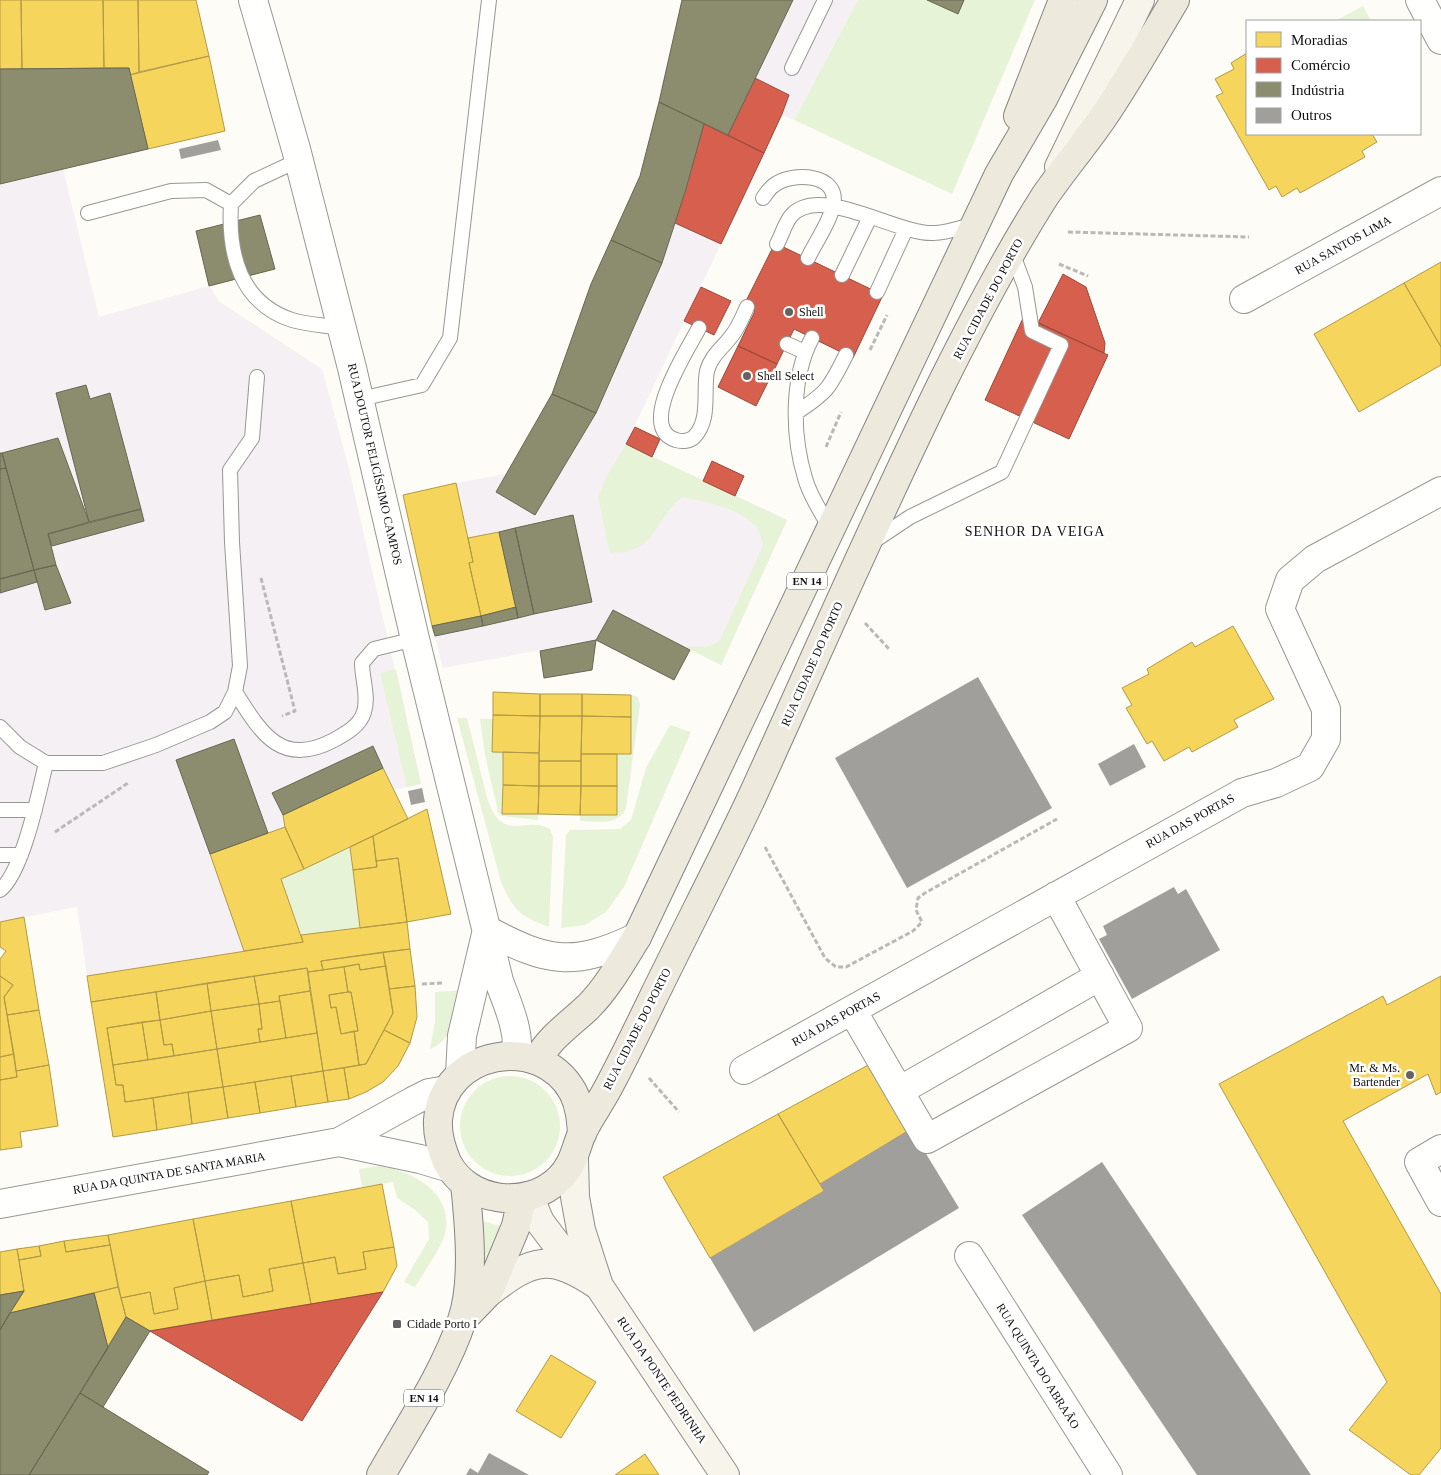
<svg xmlns="http://www.w3.org/2000/svg" width="1441" height="1475" font-family="'Times New Roman',serif">
<rect width="100%" height="100%" fill="#fdfcf7"/>
<path fill="#f5f0f3" d="M682,0H858L794,120L782,115L626,444L787,520L721,665L613,610L596,640L443,668L435,636L483,625L473,562L456,483L507,474L550,401L591,284L640,176Z
M129,68L148,149L63,169L99,317L209,286L220,302L322,369L348,465L421,784L394,790L408,819L281,879L303,942L87,976L77,907L0,922V69Z"/>
<path fill="#e7f3d7" d="M858,0H1035L952,194L794,120Z
M1363,6L1371,21H1338L1337,20Z
M626,444L787,520L721,665L685,647H704L719,642L763,546C762,542 761,535 759,531C748,510 703,501 682,497C652,522 657,554 610,553L598,497L607,476Z
M396,669L421,784L407,787L380,673Z
M631,695L638,697L640,705L626,808C617,827 599,821 580,821V815L617,814V754H631Z
M457,718H467L488,801C504,844 525,815 550,829L553,837L549,927C519,916 514,911 501,882Z
M480,719H493L492,752H503L502,813L538,814V820L502,816L498,812L485,755Z
M670,725L691,732L624,887L606,912L585,925L561,928L566,835L570,830L620,829L631,820L646,768Z
M350,847L360,928L301,935L281,879Z
M465,990C457,1014 454,1039 430,1049L435,1021V992Z
M460 1126a50 50 0 1 1 100 0a50 50 0 1 1-100 0Z
M380,1166C410,1171 451,1190 446,1229C444,1245 424,1272 415,1287L404,1282L429,1239L428,1222L414,1209L397,1198L393,1182L362,1187L359,1169Z
M479,1220L500,1226L473,1293Z"/>
<path fill="#f6d55c" stroke="#b19a46" d="M0,0H21L22,69H0Z
M21,0H103L104,68L22,69Z
M103,0H138L139,72L130,75L129,68H104Z
M138,0H196L209,56L139,72Z
M1247,53V134H1372L1377,142L1362,151L1365,157L1300,193L1297,188L1282,197L1276,186L1269,190L1216,96L1223,93L1215,79L1234,69L1231,63Z
M209,56L225,131L148,149L130,75Z
M1441,262V347L1404,283Z
M1404,283L1441,347V365L1359,412L1314,334Z
M456,483L473,562L469,563L481,616L432,626L403,495Z
M499,532L516,607L481,616L469,563L473,562L468,538Z
M1233,626L1274,699L1234,720L1238,727L1192,752L1189,747L1164,761L1152,741L1147,744L1126,708L1132,705L1122,688L1149,674L1147,669L1192,642L1195,647Z
M493,692L540,694V716L493,715Z
M540,694H582V716H540Z
M582,694L631,695V717L582,716Z
M493,715L540,716L539,753L492,752Z
M540,716H582L581,761H539Z
M582,716L631,717V754H581Z
M503,752L539,753V786L503,785Z
M581,754H617V786H581Z
M539,761H581V786H539Z
M383,768L408,819L304,869L285,827L283,815Z
M503,785L539,786L538,814H502Z
M539,786H581L580,815L538,814Z
M581,786H617V815H580Z
M427,809L451,914L407,922L398,858L376,861L373,836Z
M285,827L304,869L281,879L303,942L244,951L210,854Z
M373,836L377,867L353,870L350,847Z
M398,858L407,922L360,928L353,870L377,867L376,861Z
M24,917L39,1010L7,1015L4,997L13,985L0,976V959L6,951L0,947V922Z
M407,922L410,949L321,961L323,970L308,972L307,968L91,1002L87,976L303,942L301,935Z
M410,949L415,986L389,989L383,952Z
M383,952L386,966L360,970L359,964L323,970L321,961Z
M359,964L360,970L386,966L393,1013L366,1064L359,1065L354,1031H358L351,992H348L344,967Z
M344,967L348,992L329,995L331,1008L336,1007L341,1034L354,1031L359,1065L323,1071L308,972Z
M307,968L310,991L279,996L280,1001L259,1004L254,976Z
M0,976L13,985L4,997L14,1054L0,1057Z
M254,976L259,1004L211,1011L207,983Z
M1441,976V1092L1436,1095L1428,1074L1343,1121L1441,1294V1448L1419,1475H1411L1349,1430L1387,1382L1219,1084L1383,996L1387,1005Z
M207,983L211,1011L160,1020L156,992Z
M415,986L417,1017L410,1043L384,1030L393,1013L389,989Z
M310,991L317,1033L286,1038L279,996Z
M156,992L160,1020L107,1028L116,1085H123L125,1102L153,1098L157,1130L113,1137L91,1002Z
M348,992H351L358,1031L341,1034L336,1007L331,1008L329,995Z
M280,1001L286,1038L260,1042L258,1029H262L259,1004Z
M259,1004L262,1029H258L260,1042L217,1049L211,1011Z
M39,1010L49,1065L16,1071L7,1015Z
M211,1011L217,1049L174,1056L172,1044L164,1045L160,1020Z
M160,1020L164,1045L172,1044L174,1056L148,1060L142,1022Z
M142,1022L148,1060L113,1065L107,1028Z
M384,1030L410,1043L398,1066L383,1082L366,1092L349,1099L344,1068L366,1064Z
M317,1033L323,1071L223,1087L217,1049Z
M217,1049L223,1087L125,1102L123,1085H116L113,1065Z
M14,1054L17,1077L0,1080V1057Z
M872,1063L911,1129L820,1184L778,1114Z
M49,1065L58,1126L20,1132L22,1147L0,1150V1080L17,1077L16,1071Z
M344,1068L349,1099L328,1102L323,1071Z
M323,1071L328,1102L296,1107L291,1076Z
M291,1076L296,1107L260,1113L255,1082Z
M255,1082L260,1113L228,1118L223,1087Z
M223,1087L228,1118L192,1124L188,1092Z
M188,1092L192,1124L157,1130L153,1098Z
M778,1114L824,1191L710,1258L663,1177Z
M382,1184L394,1247L363,1252L366,1269L338,1274L335,1257L303,1263L291,1201Z
M291,1201L303,1263L269,1269L273,1291L243,1297L239,1275L205,1281L193,1219Z
M193,1219L205,1281L174,1288L178,1309L154,1314L150,1292L121,1298L108,1235Z
M108,1235L110,1245L66,1252L64,1241Z
M64,1241L66,1252L110,1245L118,1287L10,1313L24,1291L19,1260L41,1256L39,1246Z
M39,1246L41,1256L19,1260L17,1249Z
M394,1247L397,1266L383,1292L311,1304L303,1263L335,1257L338,1274L366,1269L363,1252Z
M17,1249L24,1291L0,1295V1252Z
M303,1263L311,1304L212,1320L205,1281L239,1275L243,1297L273,1291L269,1269Z
M205,1281L212,1320L150,1331L126,1317L121,1298L150,1292L154,1314L178,1309L174,1288Z
M118,1287L126,1317L108,1348L94,1293Z
M551,1355L596,1382L561,1438L516,1411Z
M645,1454L659,1475H615Z"/>
<path fill="#d6604d" stroke="#9b483b" d="M755,78L789,95L782,114L764,153L728,135Z
M704,124L764,153L721,244L675,223Z
M775,243L883,295L853,358L794,329L777,364L738,346L755,311L744,305Z
M1063,274L1086,287L1105,343L1104,353L1038,323Z
M701,287L731,301L714,335L684,321Z
M1024,316L1108,355L1069,439L985,400Z
M738,346L777,364L756,406L718,387Z
M635,427L660,439L652,457L626,444Z
M712,461L744,476L735,496L703,481Z
M383,1292L302,1421L150,1331L311,1304Z"/>
<path fill="#8c8c6e" stroke="#676752" d="M682,0H793L728,135L659,102Z
M927,0H964L958,14Z
M129,68L148,149L0,184V69Z
M659,102L704,124L686,189L662,263L611,240L640,176Z
M260,215L275,269L209,286L196,231Z
M611,240L662,263L596,413L552,394L591,284Z
M86,385L90,399L110,393L141,509L89,522L56,393Z
M552,394L596,413L535,515L496,492Z
M58,438L89,522L48,534L56,565L34,570L2,453Z
M0,453H2L6,468L0,469Z
M6,468L34,570L0,579V469Z
M141,509L144,521L52,546L48,534Z
M573,515L592,602L534,614L515,528Z
M515,528L534,614L518,618L499,532Z
M56,565L71,603L45,610L34,570Z
M34,570L37,582L0,593V579Z
M516,607L518,618L483,626L481,616Z
M613,610L690,650L674,680L596,640Z
M481,616L483,626L435,636L432,626Z
M596,640L592,670L544,678L540,651Z
M234,739L268,833L210,854L176,760Z
M373,746L383,768L283,815L272,793Z
M24,1291L10,1313L0,1330V1295Z
M94,1293L108,1348L29,1475H0V1330L10,1313Z
M126,1317L150,1331L103,1407L80,1393Z
M80,1393L209,1472L207,1475H29Z"/>
<path fill="#a19f9c" d="M218,140L221,150L181,159L179,149Z
M978,677L1052,808L907,888L835,758Z
M1134,744L1146,767L1110,786L1098,764Z
M422,788L425,802L411,805L408,791Z
M1174,887L1178,894L1186,889L1220,950L1132,999L1099,939L1107,935L1103,926Z
M911,1129L959,1208L754,1332L710,1258L824,1191L820,1184Z
M1102,1162L1311,1475H1197L1022,1215Z
M489,1453L529,1475H466L470,1468L478,1473Z"/>
<g fill="none" stroke-linecap="round" stroke-linejoin="round">
<defs>
<path id="lane" d="M792,68L825,0
M299,160L254,181L231,204C228,254 240,303 292,320C308,325 326,325 342,328
M763,198C766,194 769,189 773,186C791,171 841,173 833,206C830,222 815,243 808,258
M88,213L171,191L206,190L231,204
M777,244C782,235 785,223 791,216C819,183 897,235 934,233C947,233 962,227 975,224
M842,275L870,217
M877,292L906,229
M699,328C687,351 636,428 676,440C682,442 690,441 694,437C711,420 703,391 707,371C711,355 724,347 733,334C739,326 743,316 747,307
M812,338C791,378 792,435 805,478C810,497 822,513 831,530
M787,344L805,352
M360,399L422,385L450,338L489,0
M797,412C828,392 830,387 846,355
M874,541L910,517L1002,472L1061,345L1032,331L1025,287L1012,252
M235,692C261,733 281,768 334,740C345,734 360,726 364,712C369,697 362,679 362,663L374,649L415,639
M0,727L20,747L46,763H103L156,745L210,722L225,712L235,692L240,666L232,542L230,470L252,438L257,377
M0,810H35
M0,855H21
M0,890C23,872 39,792 46,763"/>
<path id="street" d="M253,0L296,149L352,368L415,639L499,981C508,1006 519,1028 517,1055
M1420,0L1441,40
M1244,299L1441,191
M487,930C548,963 574,967 637,937
M852,1010L927,1139L1128,1028L1056,896
M744,1070L1242,793L1276,783L1310,767L1326,739V709L1280,609L1290,580L1315,559L1441,491
M460,1074L462,1036L486,934
M899,1091L1100,976
M339,1142L420,1159L450,1168
M1441,1149L1419,1162L1441,1202
M0,1204L339,1142L413,1101L429,1093L447,1090
M969,1256L1108,1475"/>
<path id="secondary" d="M1059,167L1140,0
M574,1160L575,1197L581,1230L599,1286L725,1475
M529,1196L540,1222L576,1270
M488,1293C533,1258 550,1253 599,1286"/>
<path id="primary" d="M1018,116L1063,0
M537,1060C550,1037 569,1025 588,1007C608,987 622,961 637,937L999,174L1043,99L1093,0
M582,1134C581,1119 580,1106 573,1092C540,1032 443,1051 438,1120C437,1135 441,1148 447,1162C468,1203 527,1210 559,1179C573,1166 575,1150 582,1133C589,1118 600,1103 608,1088C623,1060 637,1031 651,1002C684,934 719,867 751,799C815,659 876,517 944,379C975,317 1008,254 1045,196C1063,170 1084,145 1102,119C1128,81 1151,40 1175,0
M463,1319L488,1293L516,1226L522,1198
M381,1475C407,1429 446,1370 462,1320C475,1283 469,1222 465,1184"/>
</defs>
<use href="#lane" stroke="#979795" stroke-width="16"/>
<use href="#street" stroke="#979795" stroke-width="30"/>
<use href="#secondary" stroke="#8e8d8b" stroke-width="30"/>
<use href="#primary" stroke="#858482" stroke-width="30"/>
<path stroke="#b9b9b8" stroke-width="3" stroke-dasharray="5 2.5" stroke-linecap="butt" d="M1068,232L1249,237
M1059,264L1088,276
M870,350L887,315
M826,447L841,412
M261,578L295,711L282,716
M865,623L889,649
M55,832L128,783
M765,847L825,958L836,967H846L913,931L922,922L916,910L918,898L925,893L1057,819
M422,984L442,983
M649,1078L679,1112"/>
<use href="#lane" stroke="#fffffe" stroke-width="14"/>
<use href="#street" stroke="#fffffe" stroke-width="28"/>
<use href="#secondary" stroke="#f6f4eb" stroke-width="28"/>
<use href="#primary" stroke="#ede9dc" stroke-width="28"/>
</g>
<g fill="#646362" stroke="#fff" stroke-width="2">
<circle cx="789" cy="312" r="5"/>
<circle cx="747" cy="376" r="5"/>
<circle cx="1410" cy="1075" r="5"/>
<rect x="392" y="1319" width="10" height="10" rx="2.5"/>
</g>
<g text-anchor="middle" dominant-baseline="central" stroke-width="5" stroke-linejoin="round" paint-order="stroke">
<g fill="#fff" stroke="#585858" stroke-width="1">
<rect x="787" y="572.5" width="40" height="17" rx="4"/>
<rect x="404" y="1389.5" width="40" height="17" rx="4"/>
</g>
<g font-size="11" font-weight="bold" fill="#111">
<text x="807" y="581">EN 14</text>
<text x="424" y="1398">EN 14</text>
</g>
<g font-size="12" fill="#111" stroke="#fff">
<text transform="translate(1343 245) rotate(-29)">RUA SANTOS LIMA</text>
<text transform="translate(988 299) rotate(-62)">RUA CIDADE DO PORTO</text>
<text transform="translate(375 464) rotate(77)">RUA DOUTOR FELICÍSSIMO CAMPOS</text>
<text transform="translate(812 664) rotate(-66)">RUA CIDADE DO PORTO</text>
<text transform="translate(1190 821) rotate(-29)">RUA DAS PORTAS</text>
<text transform="translate(836 1019) rotate(-29)">RUA DAS PORTAS</text>
<text transform="translate(637 1029) rotate(-63)">RUA CIDADE DO PORTO</text>
<text transform="translate(169 1173) rotate(-10)">RUA DA QUINTA DE SANTA MARIA</text>
<text transform="translate(1038 1366) rotate(58)">RUA QUINTA DO ABRAÃO</text>
<text transform="translate(662 1380) rotate(56)">RUA DA PONTE PEDRINHA</text>
</g>
<g font-size="12" fill="#111" stroke="#fff" text-anchor="start">
<text x="799" y="312">Shell</text>
<text x="757" y="376">Shell Select</text>
<text x="1400" y="1068" text-anchor="end">Mr. &amp; Ms.<tspan x="1400" dy="14">Bartender</tspan></text>
<text x="407" y="1324">Cidade Porto I</text>
</g>
<g font-size="14" letter-spacing="1" fill="#111" stroke="#fff">
<text x="1035" y="531">SENHOR DA VEIGA</text>
</g>
</g>
<rect x="1246" y="20" width="175" height="115" fill="#ffffff" stroke="#a0a0a0"/>
<rect x="1256" y="32" width="25" height="15" fill="#f6d55c" stroke="#a0a0a0"/>
<text x="1291" y="45" font-size="15" fill="#111111">Moradias</text>
<rect x="1256" y="58" width="25" height="15" fill="#d6604d" stroke="#a0a0a0"/>
<text x="1291" y="70" font-size="15" fill="#111111">Comércio</text>
<rect x="1256" y="82" width="25" height="15" fill="#8c8c6e" stroke="#a0a0a0"/>
<text x="1291" y="95" font-size="15" fill="#111111">Indústria</text>
<rect x="1256" y="108" width="25" height="15" fill="#a19f9c" stroke="#a0a0a0"/>
<text x="1291" y="120" font-size="15" fill="#111111">Outros</text>
</svg>
